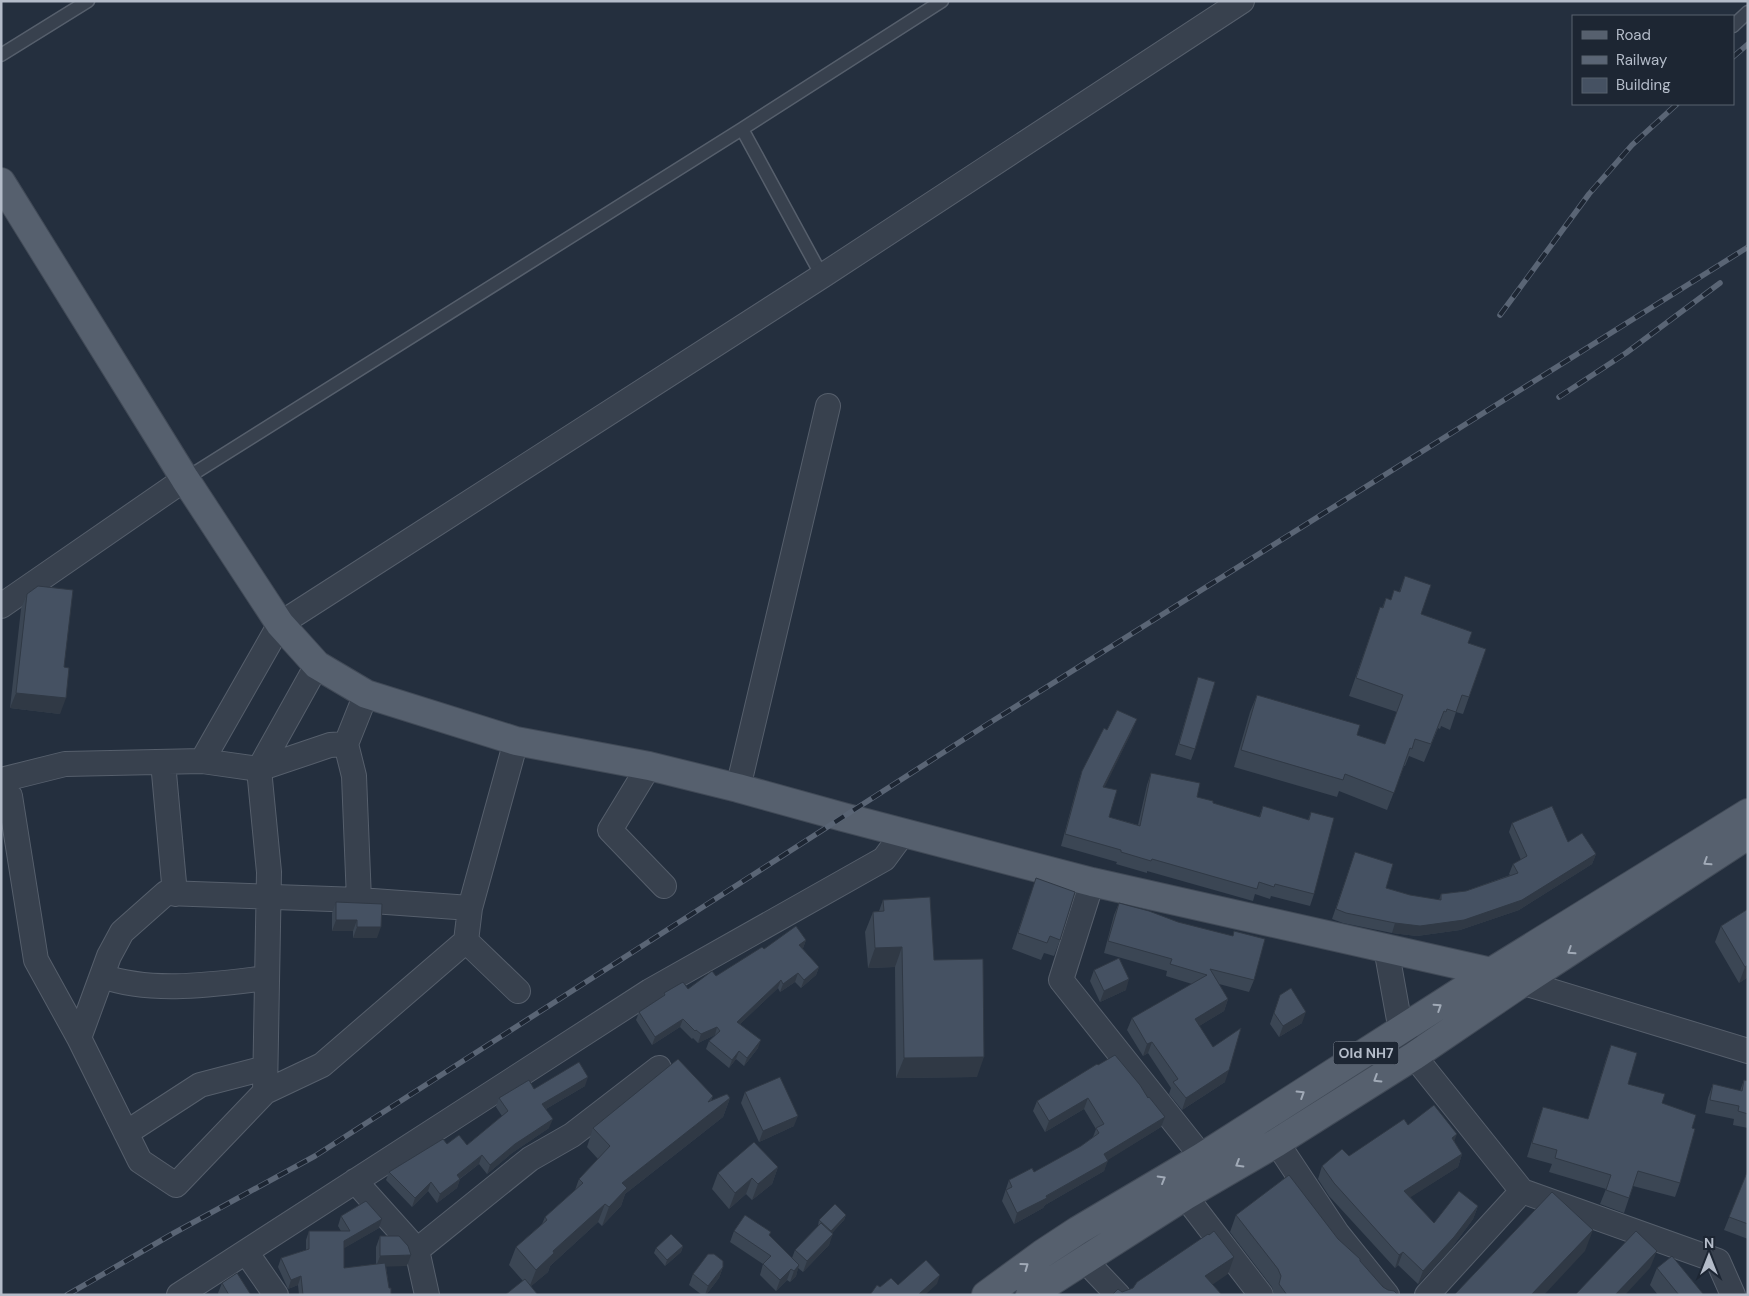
<svg xmlns="http://www.w3.org/2000/svg" width="1749" height="1296" font-family="'DM Sans',sans-serif">
<rect width="100%" height="100%" fill="#242f3e"/>
<g fill="none" stroke-linecap="round" stroke-linejoin="round">
<defs>
<path id="service" d="M1733,26L1748,12
M1,55L88,1
M742,129L822,276
M185,479L742,129L942,1"/>
<path id="minor" d="M1,606L185,479
M317,665L259,769L269,872L265,1092L322,1065L466,941
M366,694L346,744L354,776L359,900L470,908L466,941L518,991
M202,761L280,624L822,276L1242,1
M163,762L175,894
M649,766L610,830L664,886
M1,780L65,764L202,761L259,769L330,745L346,744
M1,787L10,796L36,960L79,1038L140,1161L176,1185L265,1092
M738,788L828,406
M1092,882L1061,980L1202,1157
M470,908L516,741
M1386,948L1401,1031L1414,1056L1522,1191L1718,1261L1733,1295
M102,976C153,994 215,984 267,978
M1508,978L1748,1051
M79,1038L109,956L122,932L166,893L359,900
M1267,1128L1337,1233L1387,1295
M126,1133L200,1085L265,1068
M355,1181L417,1250L427,1295
M1185,1196L1261,1295
M417,1250L530,1159L572,1135L659,1068
M246,1252L276,1295
M1086,1258L1095,1271L1118,1295
M179,1295L650,991L884,859L904,832
M1427,1295L1522,1191"/>
<path id="primary" d="M1,182L185,479L280,624L317,665L366,694L516,741L649,766L738,788L843,817L1092,882L1491,972
M986,1295L1042,1254L1077,1231L1202,1157L1491,972L1748,813
M1030,1295L1185,1196L1276,1143L1414,1056L1523,982L1748,835"/>
</defs>
<use href="#service" stroke="#565f6c" stroke-width="15"/>
<use href="#minor" stroke="#565f6c" stroke-width="26"/>
<use href="#primary" stroke="#414a57" stroke-width="30"/>
<use href="#service" stroke="#38414e" stroke-width="12"/>
<use href="#minor" stroke="#38414e" stroke-width="24"/>
<use href="#primary" stroke="#56606e" stroke-width="28"/>
<defs>
<path id="rail" d="M1733,57L1748,44
M1500,315L1589,194L1632,145L1677,104
M1559,397L1626,353L1720,283
M67,1295L174,1233L315,1156L983,727L1748,247"/>
</defs>
<use href="#rail" stroke="#5a6575" stroke-width="5.5"/>
<use href="#rail" stroke="#1d2633" stroke-width="4" stroke-dasharray="11" stroke-linecap="butt"/>
</g>
<path fill="#3b4654" d="M1405,576L1421,614L1468,643L1486,649L1463,714L1456,712L1450,730L1441,726L1440,729L1438,728L1424,762L1409,756L1405,766H1404L1387,810L1339,791L1337,797L1234,767L1250,712L1257,695L1357,735L1385,744L1397,712L1349,696L1380,607L1382,608L1386,598L1390,600L1399,592Z
M27,594L64,667L60,714L10,708L21,609Z
M1198,677L1195,749L1191,760L1175,755Z
M1107,730L1132,731L1104,787L1109,817L1138,825L1147,785L1151,773L1197,797L1213,803L1259,817L1263,806L1308,820L1311,812L1314,894L1310,906L1271,896L1270,899L1255,894L1253,901L1147,871V873L1116,864L1117,862L1061,846L1078,783L1082,771Z
M1512,823L1568,842L1596,854L1592,864L1519,910L1460,930L1417,936L1392,933L1343,923L1332,919L1355,852L1386,888L1410,895L1439,900L1441,894L1466,891L1510,875L1509,874L1513,864L1521,860L1509,832Z
M1030,895L1060,940L1054,956L1044,953L1041,960L1012,949Z
M883,900L934,960L977,1077L896,1078L895,967L868,968L865,932L873,912L879,911Z
M336,902L377,938H353V931H332V913Z
M1119,903L1254,980L1249,992L1219,984L1228,999L1224,1011L1199,1026L1225,1082L1182,1110L1169,1094L1171,1088L1148,1053L1143,1056L1127,1030L1132,1018L1192,984L1166,976L1167,971L1104,953L1114,915Z
M1748,909V977L1739,983L1715,942L1721,926Z
M806,940L803,948H802L819,967L816,975L801,988L795,982L780,992L778,988L740,1024L758,1048L744,1066L736,1059L729,1068L706,1049L709,1041L715,1036V1035L698,1043L693,1038L692,1039L680,1027L652,1045L636,1020L639,1012L662,997L664,993L688,989L716,976L764,949Z
M1094,970L1126,990L1100,1002L1090,981Z
M1280,995L1302,1023L1279,1037L1270,1024Z
M1611,1045L1628,1084L1662,1103L1692,1128L1680,1183L1675,1197L1633,1186L1624,1213L1600,1204L1606,1189L1549,1172L1552,1164L1527,1157L1538,1121L1543,1107L1588,1119L1606,1059Z
M1098,1065L1148,1098L1165,1117L1161,1127L1107,1160L1104,1171L1045,1205L1043,1208L1014,1224L1002,1201L1009,1180L1034,1172L1081,1146L1093,1137L1096,1129L1084,1109L1045,1132L1033,1111L1037,1101Z
M1744,1080L1748,1081V1128L1733,1125L1734,1119L1705,1113L1708,1098L1713,1084L1740,1091Z
M585,1086L546,1109L549,1128L512,1153L487,1174L479,1164L460,1179L457,1188L437,1203L428,1191L412,1207L386,1180L389,1172L447,1144L467,1145L502,1116L496,1107L499,1098L534,1089Z
M745,1092L794,1126L759,1142L741,1103Z
M713,1096L711,1101L730,1098L723,1117L625,1194L621,1206L602,1226L598,1222L550,1266L548,1272L531,1286L523,1281L509,1265L516,1247L542,1224L545,1217L575,1190L579,1179L598,1159L587,1147L593,1128Z
M1408,1125L1454,1141L1462,1154L1458,1167L1410,1197L1434,1223L1478,1206L1473,1219L1450,1250L1418,1284L1398,1265L1395,1268L1329,1196L1318,1179L1322,1166L1349,1156Z
M778,1167L772,1184L752,1200L746,1194L729,1209L712,1189L718,1173Z
M1748,1170V1239L1724,1230Z
M846,1215L844,1220L832,1233L829,1245L803,1272L798,1268L796,1276L790,1282L787,1280L776,1291L760,1275L763,1264L730,1242L734,1231L769,1236L792,1258L795,1250L818,1226L819,1220Z
M1236,1215L1338,1239L1360,1261L1383,1287L1388,1290L1398,1295H1274L1272,1287L1230,1232Z
M341,1216L379,1228L344,1248V1268L376,1264V1247L380,1236L407,1266H386L389,1288L391,1295H299L298,1285L288,1289L278,1267L281,1258L306,1250V1240L309,1231H341L338,1226Z
M683,1246L681,1252L665,1266L654,1253L656,1248Z
M723,1267L719,1278L706,1295H702L689,1285L693,1274Z
M1657,1268L1704,1295H1658L1650,1285Z
M222,1283L251,1295H219L218,1293Z"/>
<path fill="#303945" d="M16,693L66,698L60,714L10,708Z
M1137,719L1132,731L1099,799L1103,787Z
M1596,854L1592,864L1519,910L1460,930L1417,936L1392,933L1395,923Z
M336,920H357L353,931H332Z
M357,927H381L377,938H353Z
M806,940L803,948L796,953L799,945Z
M902,947L895,967L868,968L875,948Z
M1748,965V977L1739,983L1745,967Z
M819,967L816,975L801,988L804,980Z
M798,973L795,982L780,992L783,984Z
M1129,979L1126,990L1100,1002L1104,991Z
M781,980L778,988L734,1030L737,1022Z
M1228,999L1224,1011L1191,1031L1195,1019Z
M1306,1012L1302,1023L1279,1037L1283,1026Z
M683,1019L680,1027L652,1045L655,1037Z
M717,1027L715,1035L698,1043L701,1034Z
M761,1040L758,1048L744,1066L747,1058Z
M1152,1042L1148,1053L1143,1056L1147,1044Z
M739,1051L736,1059L729,1068L732,1060Z
M984,1057L977,1077L896,1078L904,1058Z
M1229,1070L1225,1082L1182,1110L1186,1098Z
M588,1077L585,1086L539,1113L542,1104Z
M730,1098L723,1117L625,1194L621,1206L602,1226L609,1207L622,1183Z
M1088,1098L1084,1109L1045,1132L1049,1121Z
M798,1116L794,1126L759,1142L763,1131Z
M1165,1117L1161,1127L1100,1165L1104,1154Z
M553,1119L549,1128L512,1153L487,1174L490,1165L515,1144Z
M1457,1134L1452,1147V1138Z
M1462,1154L1458,1167L1400,1204L1404,1191Z
M482,1155L479,1164L454,1183L457,1175Z
M1108,1161L1104,1171L1045,1205L1043,1208L1014,1224L1017,1213Z
M778,1167L772,1184L752,1200L758,1184Z
M752,1178L746,1194L729,1209L735,1193Z
M460,1179L457,1188L437,1203L440,1194Z
M431,1182L428,1191L412,1207L415,1198Z
M605,1204L598,1222L550,1266L548,1272L529,1288L536,1270L553,1251Z
M1478,1206L1473,1219L1450,1250L1418,1284L1423,1271Z
M846,1215L844,1220L829,1236L831,1231Z
M382,1219L379,1228L341,1250L344,1241Z
M1593,1230L1585,1251L1544,1295H1531Z
M833,1234L829,1245L803,1272L807,1261Z
M683,1246L681,1252L665,1266L667,1260Z
M1657,1251L1650,1268L1625,1295H1615Z
M1403,1252L1398,1265L1395,1268L1399,1255Z
M411,1255L407,1266L376,1267L380,1256Z
M1234,1257L1228,1274L1199,1294L1205,1276Z
M799,1265L796,1276L790,1282L794,1271Z
M723,1267L719,1278L706,1295H705L708,1286Z
M791,1269L787,1280L776,1291L780,1280Z
M940,1275L937,1284L925,1295H918Z
M301,1276L298,1285L288,1289L291,1280Z"/>
<path fill="#455162" stroke="#303945" d="M1405,576L1431,585L1421,614L1472,632L1468,643L1486,649L1469,697L1462,695L1456,712L1447,709L1446,712L1444,711L1431,744L1415,739L1412,749L1410,748L1394,793L1345,774L1343,780L1241,750L1257,695L1360,725L1357,735L1385,744L1403,695L1356,678L1380,607L1383,608L1386,598L1391,600L1394,590L1400,592Z
M38,586L73,590L64,667L69,668L66,698L16,693L27,594Z
M1198,677L1215,682L1195,749L1179,744Z
M1117,710L1137,719L1103,787L1117,790L1109,817L1140,826L1151,773L1200,783L1197,797L1213,801V803L1260,817L1263,806L1309,820L1311,812L1334,818L1314,894L1275,884L1274,887L1259,882L1257,889L1152,859L1151,861L1121,852V850L1065,834L1082,771L1104,728L1107,730Z
M1552,806L1568,842L1582,833L1596,854L1522,900L1464,920L1420,926L1395,923L1346,913L1336,909L1355,852L1393,864L1386,888L1410,895L1441,900V894L1466,891L1518,873L1513,864L1527,856L1512,823Z
M1036,878L1075,892L1060,940L1050,936L1047,943L1018,933Z
M930,897L934,960L983,959L984,1057L904,1058L902,947L875,948L873,912L884,911L883,900Z
M336,902L382,904L381,927H357V920H336Z
M1119,903L1149,911L1178,922L1233,936L1234,931L1265,939L1254,980L1210,969L1228,999L1195,1019L1213,1047L1241,1028L1229,1070L1186,1098L1173,1082L1178,1079L1152,1042L1147,1044L1132,1018L1207,975L1170,964L1172,959L1108,941Z
M1748,909V965L1745,967L1721,926Z
M796,926L806,940L799,945L819,967L804,980L798,973L783,984L781,980L737,1022L761,1040L747,1058L739,1051L732,1060L709,1041L720,1031L717,1027L701,1034L696,1030L695,1031L683,1019L655,1037L639,1012L665,995L664,993L683,982L688,989L712,971L716,976L762,947L764,949Z
M1119,958L1129,979L1104,991L1094,970Z
M1291,988L1306,1012L1283,1026L1274,1013L1280,995Z
M1611,1045L1637,1053L1628,1084L1665,1094L1662,1103L1696,1115L1692,1128L1695,1129L1680,1183L1638,1171L1629,1198L1606,1190L1611,1175L1555,1158L1557,1150L1532,1143L1543,1107L1588,1119Z
M1115,1055L1140,1085L1148,1098L1149,1097L1165,1117L1104,1154L1108,1161L1046,1196L1047,1198L1017,1213L1006,1190L1012,1187L1009,1180L1032,1168L1034,1172L1081,1146L1099,1133L1096,1128L1104,1124L1088,1098L1049,1121L1037,1101L1097,1064L1098,1065Z
M678,1059L713,1096L708,1102L727,1094L730,1098L622,1183L627,1188L609,1207L605,1204L553,1251L554,1253L536,1270L516,1247L547,1220L545,1217L583,1183L579,1179L610,1146L593,1128Z
M579,1062L588,1077L542,1104L553,1119L515,1144L490,1165L482,1155L457,1175L460,1179L440,1194L431,1182L415,1198L389,1172L443,1139L447,1144L459,1135L467,1145L508,1111L499,1098L529,1080L534,1089Z
M780,1077L798,1116L763,1131L745,1092Z
M1744,1080L1748,1081V1114L1738,1111L1739,1106L1710,1100L1713,1084L1742,1091Z
M1434,1105L1457,1134L1452,1138L1462,1154L1404,1191L1434,1223L1459,1191L1478,1206L1454,1237L1423,1271L1403,1252L1399,1255L1334,1183L1322,1166L1342,1149L1349,1156L1404,1119L1408,1125Z
M754,1142L778,1167L758,1184L752,1178L735,1193L718,1173Z
M1748,1170V1224L1729,1217Z
M1289,1175L1338,1239L1360,1259V1261L1383,1287L1388,1290L1394,1291L1398,1295H1287L1279,1284L1281,1276L1278,1269L1236,1215Z
M1552,1192L1593,1230L1531,1295H1456L1455,1294Z
M366,1201L382,1219L344,1241V1268L385,1263L389,1288H391V1295H303L301,1276L291,1280L281,1258L309,1249V1231H350L341,1216Z
M835,1204L846,1215L831,1231L819,1220Z
M745,1215L771,1232L769,1235L799,1265L794,1271L791,1269L780,1280L763,1264L771,1256L734,1231Z
M821,1223L833,1234L807,1261L795,1250Z
M1214,1231L1234,1257L1205,1276L1222,1295H1112L1118,1289L1122,1292L1133,1288L1137,1282L1208,1234L1209,1235Z
M1636,1231L1657,1251L1615,1295H1575Z
M671,1234L683,1246L667,1260L656,1248Z
M380,1236H399L408,1246L411,1255L380,1256Z
M708,1254H714L723,1261V1267L708,1286L693,1274Z
M1672,1256L1704,1295H1679L1657,1268Z
M926,1260L940,1275L918,1295H870L877,1285L880,1287L891,1278L898,1285Z
M237,1273L251,1295H229L222,1283Z
M525,1279L538,1295H505Z"/>
<defs><path id="oneway-chevron" d="M-2-3.5L2.5 0L-2 3.5" fill="none" stroke-width="1.6" stroke-linecap="round" stroke-linejoin="round" transform="scale(1.25)"/></defs>
<g stroke="#a1aab7">
<use href="#oneway-chevron" transform="translate(1707 862) rotate(147)"/>
<use href="#oneway-chevron" transform="translate(1571 951) rotate(147)"/>
<use href="#oneway-chevron" transform="translate(1438 1007) rotate(-33)"/>
<use href="#oneway-chevron" transform="translate(1377 1079) rotate(148)"/>
<use href="#oneway-chevron" transform="translate(1301 1094) rotate(-32)"/>
<use href="#oneway-chevron" transform="translate(1239 1164) rotate(149)"/>
<use href="#oneway-chevron" transform="translate(1162 1179) rotate(-30)"/>
<use href="#oneway-chevron" transform="translate(1025 1266) rotate(-36)"/>
</g>
<g text-anchor="middle" dominant-baseline="central" stroke-width="4.5" stroke-linejoin="round" paint-order="stroke">
<rect fill="#1d2633" stroke="#878f9c" stroke-width="1" x="1333.5" y="1041.5" width="65" height="23" rx="4"/>
<g font-size="14" font-weight="bold" fill="#b4bcc9">
<text x="1366" y="1053">Old NH7</text>
</g>
</g>
<rect width="1749" height="1296" fill="none" stroke="#b4bcc9" stroke-width="5"/>
<rect x="1572" y="15" width="162" height="90" fill="#1d2633" stroke="#59626f"/>
<rect x="1582" y="31" width="25" height="8" fill="#56606e" stroke="#59626f"/>
<text x="1616" y="40" font-size="15" fill="#b4bcc9">Road</text>
<rect x="1582" y="56" width="25" height="8" fill="#5a6575" stroke="#59626f"/>
<text x="1616" y="65" font-size="15" fill="#b4bcc9">Railway</text>
<rect x="1582" y="78" width="25" height="15" fill="#455162" stroke="#59626f"/>
<text x="1616" y="90" font-size="15" fill="#b4bcc9">Building</text>
<g transform="translate(1709 1256)" stroke="#1d2633" stroke-width="4" paint-order="stroke">
<path d="M0-4L9 19L0 12L-9 19Z" fill="#b4bcc9"/>
<text y="-8" font-size="14" font-weight="bold" text-anchor="middle" fill="#b4bcc9">N</text>
</g>
</svg>
